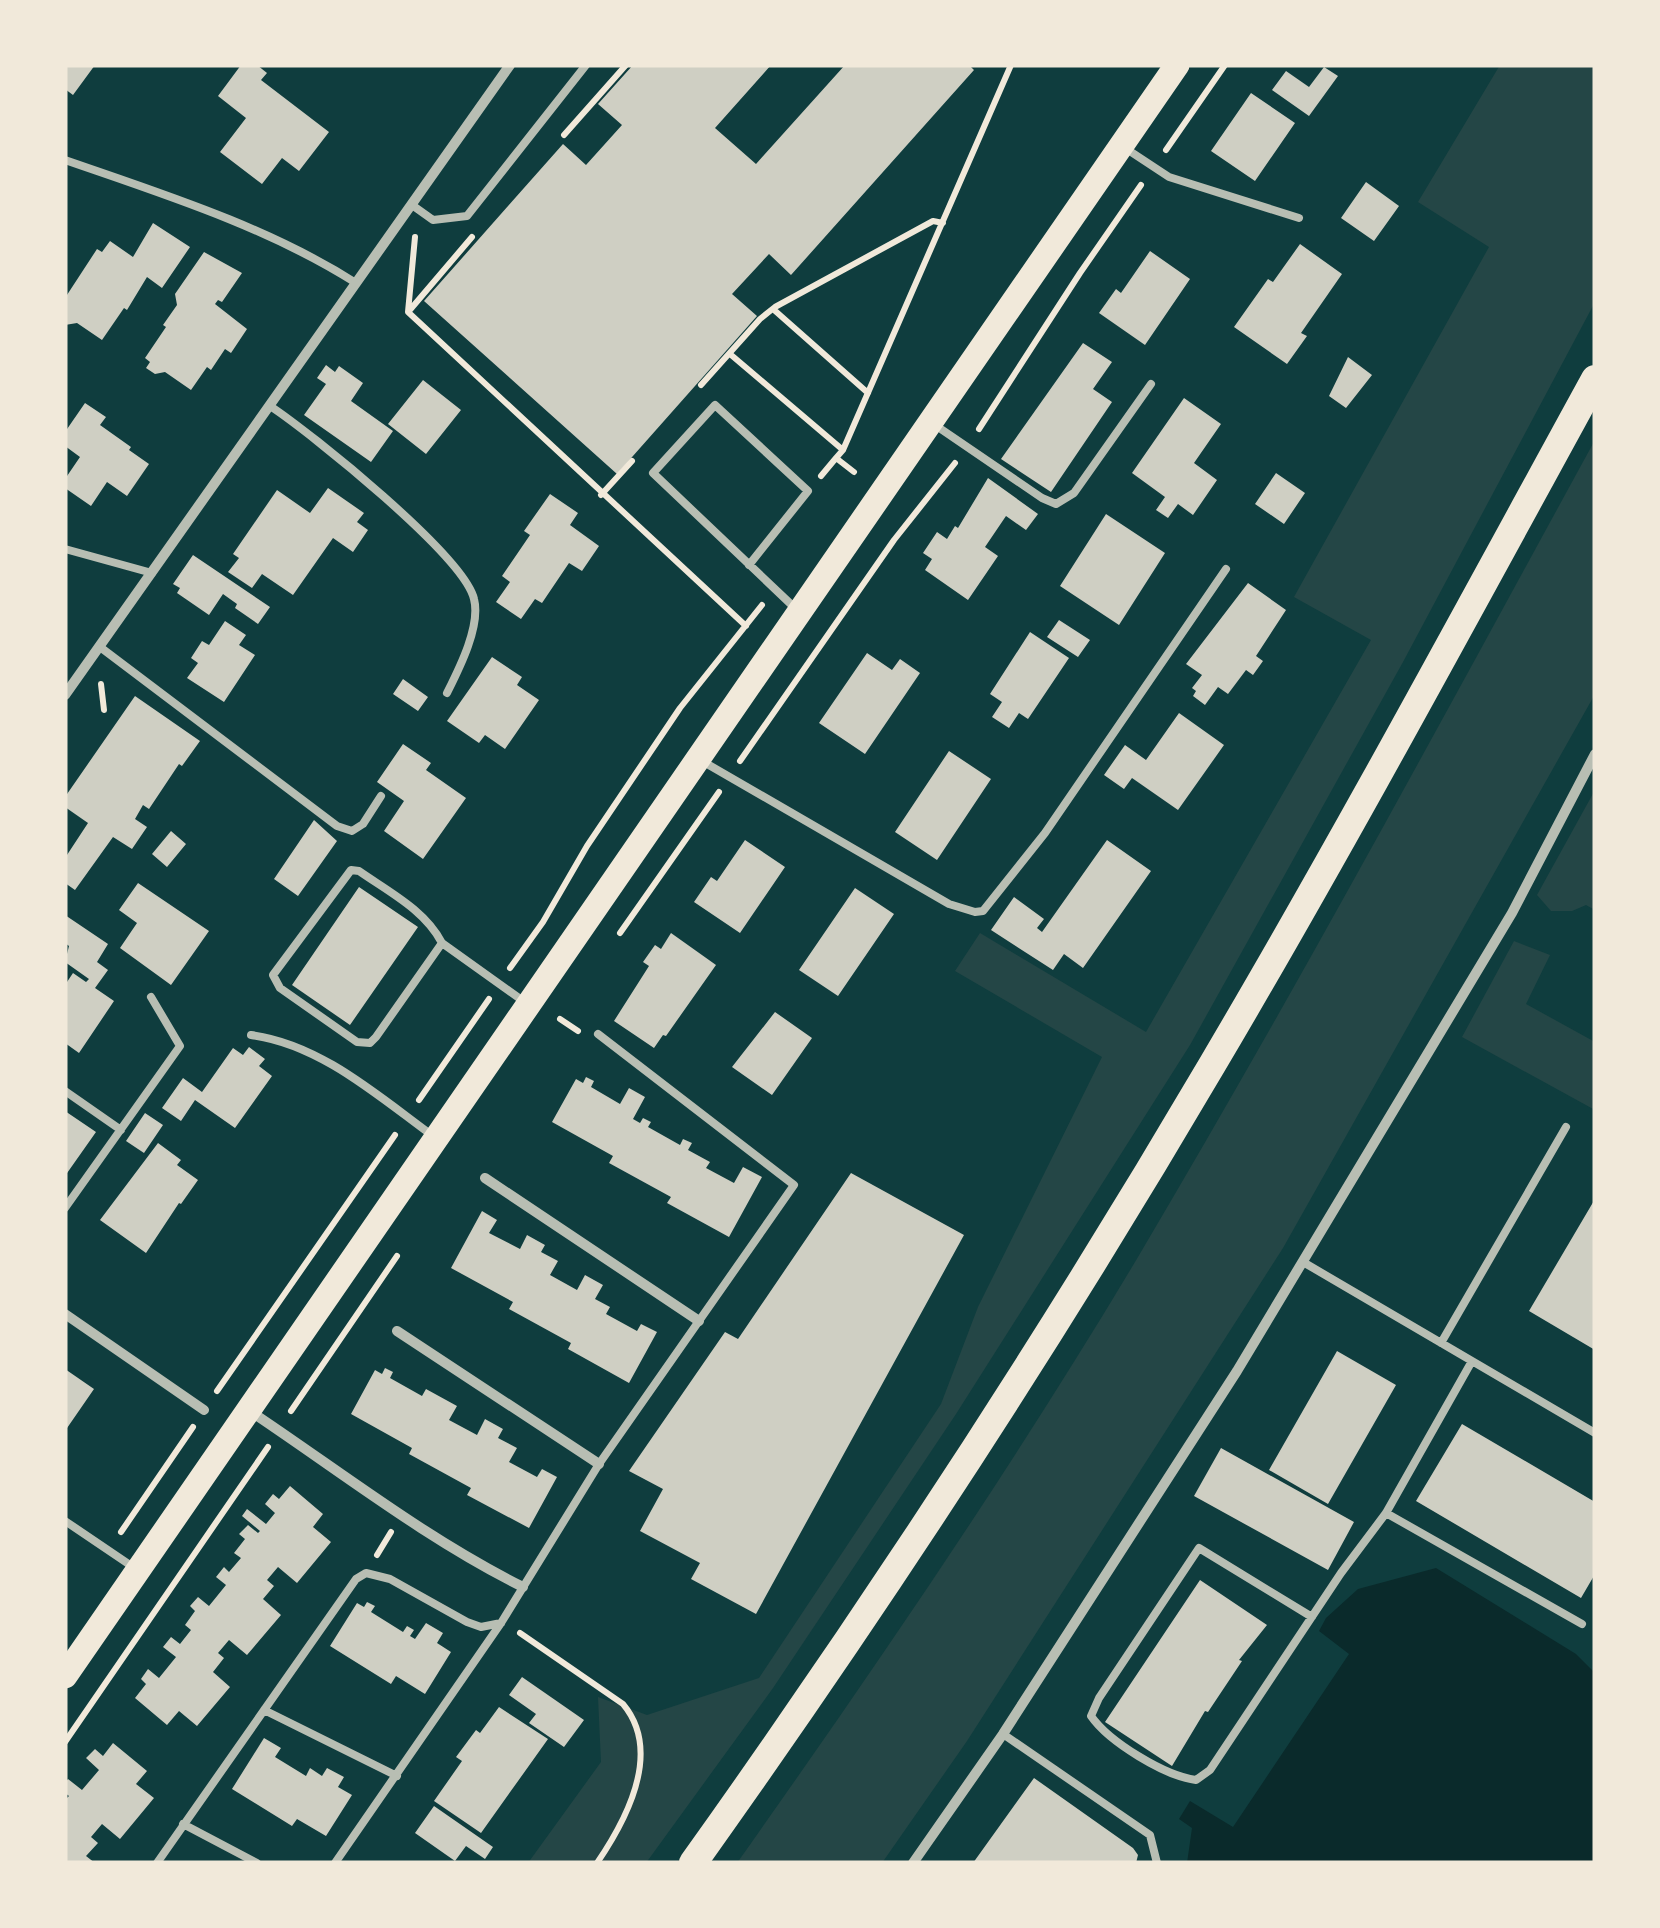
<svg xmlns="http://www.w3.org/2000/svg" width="1660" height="1928" font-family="Manrope,sans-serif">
<rect width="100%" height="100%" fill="#0f3d3e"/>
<path fill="#244646" d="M1500,65H1595V302L1403,662L1190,1045L956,1414L773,1688L646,1863H528L601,1762L598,1697L647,1715L759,1678L941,1404L978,1307L1102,1057L955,971L980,933L1146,1032L1371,640L1294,597L1489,247L1418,202Z
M1595,440V694L1283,1248L967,1741L882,1863H737C877,1665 1014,1465 1138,1257C1297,989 1445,714 1595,440Z
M1595,790V910L1586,905L1572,911H1551L1537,895Z
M1514,941L1550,955L1526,1004L1595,1042V1110L1462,1037Z"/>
<path fill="#0a2a2b" d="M1436,1568L1576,1654L1595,1673V1863H1187L1192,1828L1179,1819L1190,1801L1233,1827L1349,1654L1319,1631L1326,1618L1358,1589Z"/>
<path fill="#cfcfc3" d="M65,65H95L73,95L65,89Z
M241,65H257L267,73L261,80L329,132L299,171L282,158L262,184L220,152L246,118L218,96Z
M633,65H771L715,128L756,164L845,65H969L974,70L791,275L769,254L732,294L757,316L617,474L424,301L563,144L586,165L622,125L598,104Z
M1324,67L1338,76L1309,116L1272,90L1286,71L1309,87Z
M1251,93L1295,123L1255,181L1211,151Z
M1366,182L1399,206L1374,241L1341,218Z
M153,223L190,247L162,288L147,277L127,310L124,308L102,340L77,323L65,325V298L97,249L102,252L110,241L133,257Z
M1300,244L1342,274L1301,333L1307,336L1287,364L1234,327L1268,279L1273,282Z
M1150,251L1190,279L1145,345L1099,313L1116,289L1121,293Z
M204,252L242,273L222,302L218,300L215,304L247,329L231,353L225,349L211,370L207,367L191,390L165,372L155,374L146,368L150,362L145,358L166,327L163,325L177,305L175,294Z
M1083,343L1112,362L1093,389L1112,402L1051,492L1001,459Z
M1348,357L1372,375L1346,408L1329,396Z
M326,365L335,372L339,366L363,383L351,401L393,431L371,462L304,415L326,384L317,378Z
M423,380L461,410L426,454L388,424Z
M1184,398L1221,424L1194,463L1217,480L1193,515L1178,504L1168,518L1156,510L1165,497L1132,473Z
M85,403L106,417L100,425L131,447L129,450L149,464L127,496L107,482L91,506L65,488V479L80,457L65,446V432Z
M1276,473L1305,493L1284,524L1255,504Z
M988,478L1038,514L1026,530L1006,516L985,547L998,556L968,600L925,570L932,559L923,553L937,532L947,539L955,526L958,528Z
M328,488L364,513L357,522L368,530L353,552L333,538L293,595L262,574L252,588L228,572L239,558L233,554L277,490L310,513Z
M550,494L578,513L570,525L599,546L582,571L569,563L542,603L535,599L521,619L496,602L510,582L502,576L530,535L524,531Z
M1106,514L1165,553L1119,625L1060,586Z
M193,555L270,607L258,624L235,608L237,604L223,594L209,615L177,593L180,588L173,584Z
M1248,583L1286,610L1256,656L1263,661L1253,675L1246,670L1228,694L1218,687L1205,705L1193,696L1196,691L1192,688L1202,675L1186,664Z
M1059,620L1090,640L1078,657L1047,637Z
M225,621L246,635L239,645L255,655L224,702L187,678L198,663L191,658L202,641L209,645Z
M1030,632L1069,658L1028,719L1019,713L1009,728L992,717L1002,702L990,694Z
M867,653L892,670L900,659L920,673L865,754L819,723Z
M492,657L522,677L517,685L539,700L505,749L485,735L479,743L447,721Z
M403,679L428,697L418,711L393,694Z
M135,696L200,741L182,766L179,764L149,809L143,805L135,819L147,827L132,849L113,837L75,890L65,883V858L88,823L65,807V797Z
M1179,713L1224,745L1178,810L1132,778L1124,789L1104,775L1125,745L1146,760Z
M403,744L431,763L426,770L466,798L423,859L384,831L404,801L377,782Z
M949,751L991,779L937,860L895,832Z
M314,820L337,841L298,896L274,879Z
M171,831L186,844L167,867L152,854Z
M745,840L785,867L740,933L694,902L711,877L717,881Z
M1107,840L1151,871L1083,968L1064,954L1053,970L991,930L1014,897L1044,919L1037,928L1042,932Z
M138,883L209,931L171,985L120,948L137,923L119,910Z
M359,887L418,927L350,1025L292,985Z
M855,888L894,914L838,996L799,970Z
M65,915L108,944L97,962L108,970L95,988L114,1001L79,1053L65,1043V985L73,973L86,982L89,979L65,962L69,946L65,943Z
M671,933L716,965L666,1036L663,1035L654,1048L614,1021L649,966L643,962L655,945L661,949Z
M775,1012L812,1038L772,1095L732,1067Z
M249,1047L265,1059L259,1066L272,1076L235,1128L195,1100L181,1121L162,1108L183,1078L202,1092L233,1048L243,1055Z
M586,1077L594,1081L591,1087L620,1104L629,1088L645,1097L633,1119L640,1123L643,1118L651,1122L648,1127L680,1145L683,1139L692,1143L688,1150L710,1162L706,1168L734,1183L743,1167L762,1177L729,1237L667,1203L671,1197L609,1163L613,1156L552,1122L576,1079L583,1083Z
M65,1111L96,1132L65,1176Z
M145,1113L163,1125L144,1153L126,1141Z
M158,1143L181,1160L177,1165L198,1180L181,1204L179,1203L146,1253L100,1220Z
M851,1173L964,1235L756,1614L691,1579L700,1563L640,1531L663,1489L629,1471L725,1332L738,1339Z
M1595,1199V1350L1529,1311Z
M482,1211L497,1220L489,1233L520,1249L527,1235L545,1245L541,1252L558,1261L550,1275L577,1290L585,1275L603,1285L595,1299L610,1307L606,1314L637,1331L641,1324L657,1332L629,1383L568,1349L571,1343L509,1309L513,1302L451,1268Z
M1337,1351L1396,1385L1328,1504L1269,1470Z
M385,1368L393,1372L390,1378L422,1396L426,1389L457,1406L449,1420L477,1435L485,1419L503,1429L498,1438L517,1448L509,1462L537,1477L542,1469L557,1477L529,1528L467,1495L471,1488L409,1454L412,1448L351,1414L375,1370L382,1374Z
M65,1369L94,1389L65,1431Z
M1462,1424L1595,1502V1574L1581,1598L1416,1501Z
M1221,1448L1354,1522L1328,1570L1194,1496Z
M290,1486L323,1514L313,1527L331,1542L297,1583L278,1567L267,1580L274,1586L263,1599L281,1615L247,1655L229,1640L218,1653L224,1658L213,1672L230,1687L197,1726L179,1711L167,1725L135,1698L146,1684L141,1679L148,1669L159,1678L176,1657L163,1647L171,1637L180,1644L191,1630L185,1625L195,1611L190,1606L198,1597L209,1606L226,1585L216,1577L224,1567L229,1572L241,1558L234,1553L245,1539L239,1534L248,1525L258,1533L260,1531L242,1516L247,1509L266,1524L275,1513L265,1504L273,1494L279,1499Z
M1200,1580L1267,1625L1239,1660L1242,1661L1208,1712L1205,1711L1172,1766L1105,1722Z
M367,1602L375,1606L371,1612L403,1632L407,1626L414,1630L410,1636L415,1639L426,1623L443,1633L437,1643L451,1652L425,1694L396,1676L391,1684L330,1646L357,1603L364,1607Z
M522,1677L584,1720L564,1747L529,1723L536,1714L509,1695Z
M499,1707L548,1739L481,1833L434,1801L462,1761L456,1757L476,1730L480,1733Z
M264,1738L281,1748L275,1757L306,1776L310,1768L322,1776L327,1768L344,1777L338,1787L352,1795L326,1836L297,1819L292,1826L232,1789Z
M113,1743L147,1771L136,1784L154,1798L120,1839L102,1824L91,1837L98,1843L86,1856L95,1863H65V1800L69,1796L65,1793V1783L68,1779L82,1790L99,1770L86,1758L95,1749L103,1756Z
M1034,1778L1133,1848L1138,1855L1136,1863H973Z
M434,1806L493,1847L485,1859L466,1846L455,1861L415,1833Z"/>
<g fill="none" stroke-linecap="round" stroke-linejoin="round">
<path stroke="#f1e9da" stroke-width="6" d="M564,135L626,65
M1166,150L1225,65
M415,237L408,312L746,626
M773,309L868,393
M409,311L472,237
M730,354L843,450
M701,385L760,319L775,307L933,221L943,223
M979,429L1080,273L1141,185
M854,472L836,458L843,450L1011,65
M821,476L836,458
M601,495L632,461
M101,684L104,710
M740,761L894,540L955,463
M620,933L719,792
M510,968L543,922L587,846L680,708L762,605
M560,1019L578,1031
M419,1100L489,999
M217,1391L395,1135
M291,1411L397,1256
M121,1532L193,1427
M377,1555L391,1532
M520,1633L623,1704C663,1752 627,1819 597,1863
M65,1742L268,1447"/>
<path stroke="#b8beb3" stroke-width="8" d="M1125,148L1169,177L1299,218
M65,160C163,194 268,227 356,283
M412,205L433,220L467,216L586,65
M270,406C311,433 464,556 474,599C481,626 459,669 447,693
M935,425L1042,498L1056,504L1074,493L1151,384
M65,549L152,573
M749,565L808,491L715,405L653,473L796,609
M100,647L337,826L352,831L363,824L381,796
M702,761L949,904L975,912L983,911L1045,833L1226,569
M442,943C425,910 389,892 359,871L351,870L273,975L280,988L357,1042L370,1043L376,1037L442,943L526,1003
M251,1035C320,1044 378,1096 433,1136
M65,1091L121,1130
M65,1208L180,1046L151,997
M1303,1262L1595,1433
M1441,1343L1566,1127
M1386,1513L1582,1624
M65,1521L136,1569
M1312,1617L1199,1548L1099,1698L1091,1716C1109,1742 1165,1776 1196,1780L1210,1770L1341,1573L1386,1513L1472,1361
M264,1710L397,1776
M1003,1734L1150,1835L1157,1863
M183,1824L257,1863
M157,1863L356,1579L366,1573L390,1579L467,1622L481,1627L501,1623
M335,1863L501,1623L599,1464L794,1185L598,1034"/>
<path stroke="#b8beb3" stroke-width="10" d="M65,695L510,65
M485,1178L699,1321
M65,1314L204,1410
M397,1331L599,1464
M250,1411C340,1471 425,1538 523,1587
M913,1863L1003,1734L1237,1371L1512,913L1595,754"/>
<path stroke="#f1e9da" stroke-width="25" d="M65,1676L1177,65"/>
<path stroke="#f1e9da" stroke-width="28" d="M693,1863C877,1605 1051,1339 1212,1065C1345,840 1469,609 1595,379"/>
</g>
<rect width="1660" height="1928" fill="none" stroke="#f1e9da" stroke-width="135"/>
</svg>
